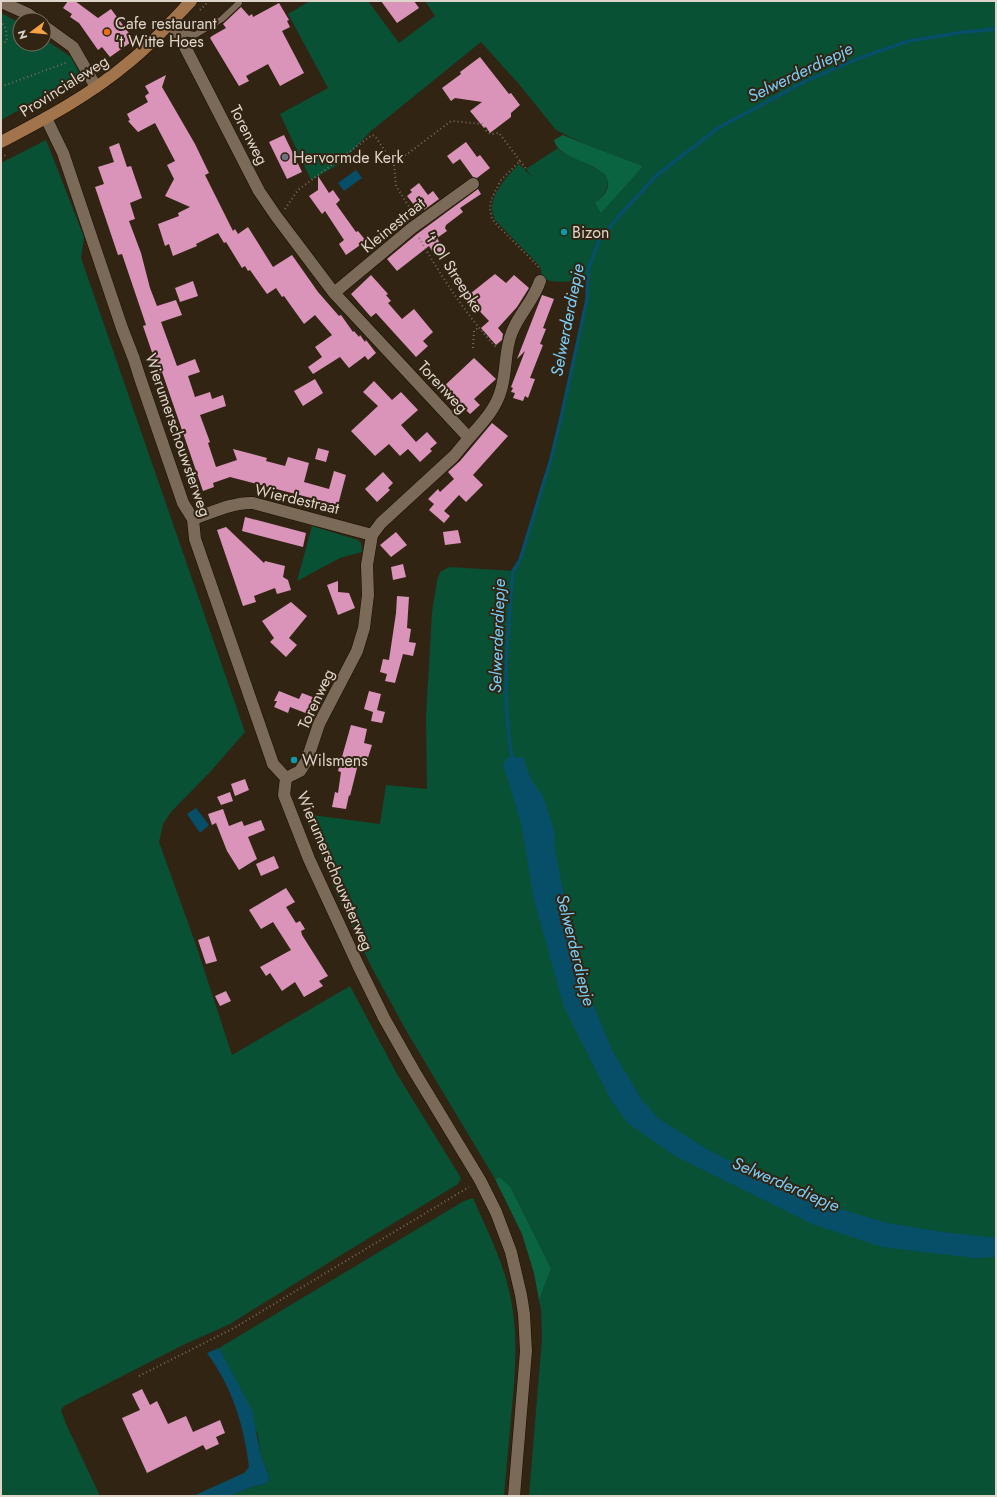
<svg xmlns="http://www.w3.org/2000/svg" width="997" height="1497" font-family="Jost,sans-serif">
<rect width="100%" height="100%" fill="#322413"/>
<path fill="#085134" d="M310,1H368L399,43L435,16L425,1H996V1496H529L542,1338L541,1309L539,1300L551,1269L501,1180L499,1177L495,1179L407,1032L372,968L339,900L304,814L380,824L386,785L427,789L426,716L432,612L437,581L440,572L449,567L512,571L521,560L539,496L551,459L587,299L588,280C574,280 555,285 542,278L541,269L538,264L495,220C484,199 506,178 519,164L532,177L526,169L558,148L562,152L601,171L608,179C608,191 603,195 596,203L643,166L582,143L556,130L518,83L481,42L371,131L341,163L311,180L280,114L328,88L288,14Z
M1,13L20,23V44H44V39L71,57L81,76L1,120Z
M46,140L84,237L81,258L245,732L211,771L171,812L163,824L159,842L196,945L232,1055L350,986L397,1074L461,1178L458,1184L341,1255L230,1324L181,1346L64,1406L61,1410L66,1424L100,1496H1V163Z
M312,526L358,540L361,543L362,552L340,558L297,581Z
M473,1198C487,1230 503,1261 510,1295C519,1335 515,1377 511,1417C509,1443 506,1470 504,1496H230L252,1487L268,1483L269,1477L260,1452L258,1435L233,1376L219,1348L464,1201Z"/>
<path fill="#0a6441" d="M563,135L582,143L643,166L601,213L595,203C599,199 604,196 606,191C621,164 558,163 554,140Z
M499,1177L510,1187L551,1269L539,1300L534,1273L522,1234L495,1179Z"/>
<path fill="#074e69" d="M356,170L362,178L344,191L338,183Z
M523,757L530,778L543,796L554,831L555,850L571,931L590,997L612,1050L642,1100L659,1119L710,1151L804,1198L887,1223L943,1232L996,1238V1257L974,1258L882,1247L812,1224L675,1156L629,1124L612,1102L564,1007L534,900L521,823L503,764L507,758Z
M196,808L209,825L200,833L187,814Z
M219,1348L252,1410L260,1452L269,1477L268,1483L252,1487L230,1496H193L244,1473L249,1467C244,1425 232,1387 207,1353Z"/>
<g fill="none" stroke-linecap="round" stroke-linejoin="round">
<path stroke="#074e69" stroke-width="3.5" d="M513,762C500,699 508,635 513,571L520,560L551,459L561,418L587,299L588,270L599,241L618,217L656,176L718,128L806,81L862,57L909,41L964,32L996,29"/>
</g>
<path fill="#da94ba" d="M68,1H75L98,18L111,9L134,40L110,57L102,47L98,50L79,23L70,17L72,14L63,8Z
M381,1H414L419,8L397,23Z
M279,3L289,20L287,21L290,27L282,31L304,73L280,86L268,64L246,76L249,81L239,86L210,38L212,36L226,28L223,24L241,7L249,16L252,14L253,17Z
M480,57L509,94L511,93L520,105L511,113V117L490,133L486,127L484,128L470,111L482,102L455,98L451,101L442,88L461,74L460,72Z
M166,75L162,87L195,144L209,173L205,175L233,231L235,229L238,234L248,227L273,267L292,255L318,292L339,316L341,315L353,332L354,331L359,337L360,335L365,342L366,340L376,353L368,360L365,356L349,368L340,357L313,374L308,367L322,357L315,347L332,335L315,315L304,324L284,296L282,297L276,288L267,294L250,270L248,271L245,266L242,268L226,242L224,243L218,233L196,244L197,246L173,256L169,244L165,246L158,224L179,216L178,213L190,207L165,196L174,179L167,165L175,161L155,123L138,132L128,121L130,120L127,114L148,102L145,96L149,93L145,86Z
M284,135L302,172L287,179L269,142Z
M466,142L477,157L480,155L490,168L477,178L473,177L460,159L453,164L447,156Z
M119,143L127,167L131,166L142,198L130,203L135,219L129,221L141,253L150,288L157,306L176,300L182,315L161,322L177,366L195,359L200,372L188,376L195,397L210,392L212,399L223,395L226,406L200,415L210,442L208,443L216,467L237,460L233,449L267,458L266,461L285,466L288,457L309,463L304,482L329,489L334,471L346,475L338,505L230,477L213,483L214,487L203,491L162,372L159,373L143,326L146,325L122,254L118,255L95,187L104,184L98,167L114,162L109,147Z
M318,176L329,193L333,190L340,200L336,204L356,232L358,231L366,241L346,255L339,244L344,240L325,211L322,214L309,196L318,190Z
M419,183L428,195L433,191L439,199L424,210L418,202L414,205L407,196L412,192L410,190Z
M478,189L481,194L460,208L463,212L446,225L445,228L447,231L437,238L444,250L435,256L429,246L397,271L387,259L417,234Z
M495,274L506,283L514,275L529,288L517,307L498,328L503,334L502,340L496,345L481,328L489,321L466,297Z
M371,275L388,294L386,295L391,301L388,303L402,319L414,309L433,332L423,341L428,346L416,357L376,313L371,317L351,294Z
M193,281L198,296L180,302L175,288Z
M542,295L554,299L543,328L546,329L540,344L543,345L530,378L535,379L528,398L525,396L523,401L513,398L515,393L511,392L513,388L511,387L525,351L517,359Z
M474,358L496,379L474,399L480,405L470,414L462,406L460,408L441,389Z
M315,379L323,393L303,406L294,391Z
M374,381L392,400L401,392L418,410L401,425L416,442L427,432L437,443L430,449L432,451L420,462L408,449L400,456L389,444L375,456L351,431L378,406L363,392Z
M492,423L508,436L473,475L483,485L466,502L459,495L444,511L450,516L444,523L429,510L434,504L428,499L438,489L440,492L454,479L448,472L460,461Z
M318,448L329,451L326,462L315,459Z
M383,472L393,483L388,488L390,490L377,502L365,489Z
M245,517L306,533L303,547L242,531Z
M226,527L264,563L265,561L285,566L283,577L288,580L291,590L277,594L275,588L254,596L256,602L243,606L217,530Z
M458,530L461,543L445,545L443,532Z
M396,532L407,545L391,557L380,545Z
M403,564L406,577L393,580L391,567Z
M338,581V592L349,593L355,608L338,615L327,585Z
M397,596L409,597L407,628L411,629L409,642L416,643L413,656L403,654L395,683L385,681L387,674L380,672L383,659L389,660L396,613Z
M291,602L307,616L289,638L297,645L286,657L270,642L274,638L262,621Z
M279,691L299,699L302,693L315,698L308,714L290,707L288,713L274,707L277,701H274Z
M369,691L381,694L377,710L385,712L382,723L371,721L373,712L364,709Z
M351,725L367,729L364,743L372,745L366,764L361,762L360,764H358L350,796L349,795L346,809L332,807L335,792L338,793L341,772L338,771Z
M245,779L249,790L235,796L231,784Z
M230,792L233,801L221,805L217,797Z
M223,809L229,826L242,821L244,826L261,820L265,830L248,837L257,859L239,870L227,851L216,823L212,825L208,814Z
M274,856L279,868L261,876L256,864Z
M286,888L295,902L286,907L296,923L300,921L305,929L301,931L302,935L328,976L319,981L323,986L304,997L295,982L282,991L270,973L266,976L260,967L291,950L273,922L261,929L249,910Z
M209,936L217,961L206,964L198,940Z
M226,991L231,1001L220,1006L215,996Z
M142,1389L150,1405L157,1401L168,1424L186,1416L193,1432L220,1420L225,1433L216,1437L219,1444L206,1450L203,1445L147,1473L122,1418L140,1410L132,1394Z"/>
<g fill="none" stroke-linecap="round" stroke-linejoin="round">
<defs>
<path id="service" d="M177,32L195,35L222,19L239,3L238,1"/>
<path id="minor" d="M1,2L28,14L36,20
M171,22L184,45L259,191L276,216L334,293L469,438L454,456L381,523L372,535L367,565L368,595L364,628L357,651L319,724L307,760L300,771L286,778
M44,26L73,47L96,87
M334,293L412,228L473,184
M469,438C482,423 496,409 501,390C507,371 504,351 512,332C519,314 534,300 540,281
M193,519C211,513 233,502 253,503L372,535"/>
<path id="tertiary" d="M46,118L63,153L122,328L134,359L139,375L183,503L193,519L195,539L271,758L273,764L286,778L284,795L309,859L358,965L384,1018L414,1071L480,1180L496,1212L511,1252L521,1295L524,1314L526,1351L514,1496"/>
<path id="primary" d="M1,142C45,119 90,95 128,63C151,45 171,22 191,1"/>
</defs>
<use href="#service" stroke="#190d01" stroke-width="7"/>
<use href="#minor" stroke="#190d01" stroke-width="13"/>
<use href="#tertiary" stroke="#190d01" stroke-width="13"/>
<use href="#primary" stroke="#190d01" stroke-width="13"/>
<path stroke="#786c5e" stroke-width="2" stroke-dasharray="1 3" stroke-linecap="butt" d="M200,10L209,1
M1,20L6,30L7,41L1,44
M1,85L3,86L68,62
M1,158L7,154
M520,161L526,169
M285,209L298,190L372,135L375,136L394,164
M413,213L396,186L394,164L451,121L482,124L487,132L492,134L499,133L520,161L501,180L491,200L490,209L492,219L498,226L538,266L539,270
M419,238C442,277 465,314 496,347
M473,348L474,331L478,328
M139,1376L234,1328L469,1187"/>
<use href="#service" stroke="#7a6a57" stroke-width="6"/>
<use href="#minor" stroke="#7a6a57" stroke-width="12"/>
<use href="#tertiary" stroke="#7a6a57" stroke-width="12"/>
<use href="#primary" stroke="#a2744b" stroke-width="12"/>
</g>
<circle fill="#e8710a" stroke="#322413" stroke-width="1.5" cx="107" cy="32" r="4"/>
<circle fill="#6b7280" stroke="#322413" stroke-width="1.5" cx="285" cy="157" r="4"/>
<g fill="#0f9aa8" stroke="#322413" stroke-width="1.5">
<circle cx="564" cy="232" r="4"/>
<circle cx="294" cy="760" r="4"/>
</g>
<g text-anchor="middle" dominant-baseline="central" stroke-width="4" stroke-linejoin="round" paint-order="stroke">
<g font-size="16" fill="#ded4ca" stroke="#322413" text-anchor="start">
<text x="115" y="23">Cafe restaurant<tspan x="115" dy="18">'t Witte Hoes</tspan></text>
<text x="293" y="157">Hervormde Kerk</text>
<text x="572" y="232">Bizon</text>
<text x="302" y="760">Wilsmens</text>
</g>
<g font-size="16" fill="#ded4ca" stroke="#322413">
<text transform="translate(64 86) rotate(-32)">Provincialeweg</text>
<text transform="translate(249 135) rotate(63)">Torenweg</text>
<text transform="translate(393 225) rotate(-39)">Kleinestraat</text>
<text transform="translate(454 272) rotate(57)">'t Ol Streepke</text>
<text transform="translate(443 387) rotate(47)">Torenweg</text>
<text transform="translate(178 435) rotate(71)">Wierumerschouwsterweg</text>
<text transform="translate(297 499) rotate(13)">Wierdestraat</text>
<text transform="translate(316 699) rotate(-65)">Torenweg</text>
<text transform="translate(335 871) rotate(67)">Wierumerschouwsterweg</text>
</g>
<g font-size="17" font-style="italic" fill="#79cef8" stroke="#322413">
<text transform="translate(800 72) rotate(-26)">Selwerderdiepje</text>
<text transform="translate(567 320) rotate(-79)">Selwerderdiepje</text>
<text transform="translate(497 636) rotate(-88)">Selwerderdiepje</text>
<text transform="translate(576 950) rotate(76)">Selwerderdiepje</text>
<text transform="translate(786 1184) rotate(23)">Selwerderdiepje</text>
</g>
</g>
<rect width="997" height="1497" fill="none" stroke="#ded4ca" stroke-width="4"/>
<g transform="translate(32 32) rotate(254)"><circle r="19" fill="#322413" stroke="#776a5c"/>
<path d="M0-3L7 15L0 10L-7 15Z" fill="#f5a345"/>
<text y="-6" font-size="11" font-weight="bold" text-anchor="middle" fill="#ded4ca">N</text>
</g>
</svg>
